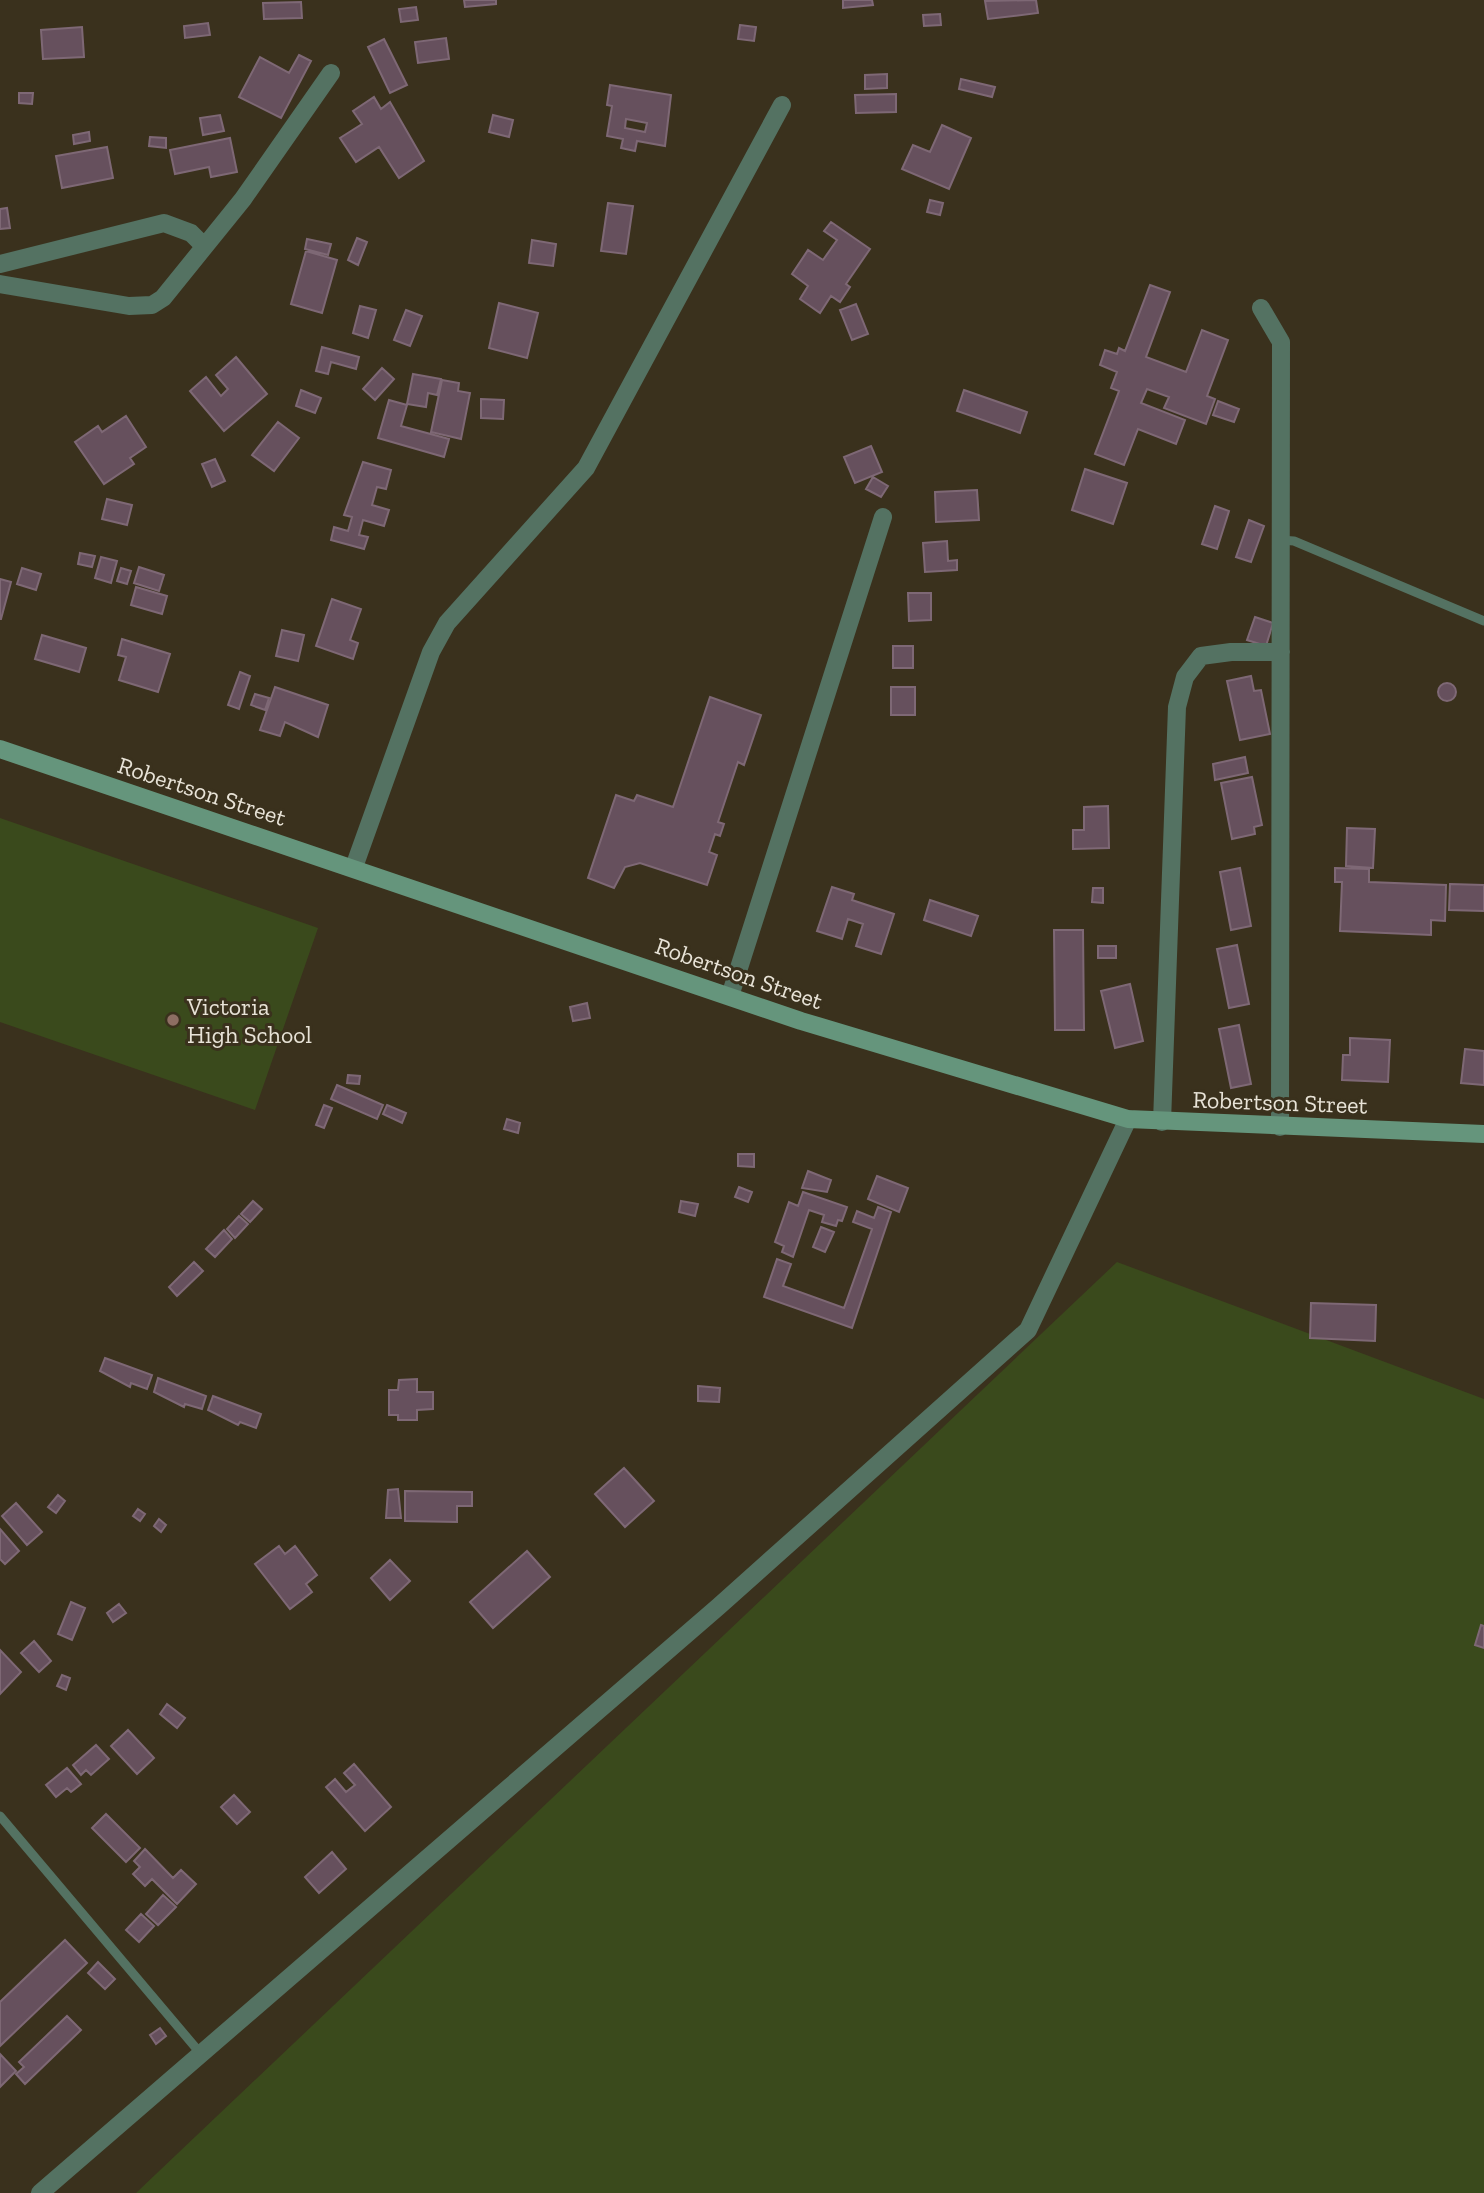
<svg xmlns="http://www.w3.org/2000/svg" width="1484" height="2193" font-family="'Zilla Slab',serif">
<rect width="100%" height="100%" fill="#3a311d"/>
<path fill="#3a4a1c" d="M0,818L318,928L255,1110L0,1022Z
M1117,1262L1484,1399V2193H136Z"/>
<path fill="#66505d" stroke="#7e6875" stroke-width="2" fill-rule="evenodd" d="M464,0H496V4L465,7Z
M843,0H872L873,5L843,8Z
M1036,0L1038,13L988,19L985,1Z
M301,2L302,18L264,19L263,3Z
M416,7L418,20L401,22L399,9Z
M940,14L941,25L924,26L923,15Z
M208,23L210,35L185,38L184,26Z
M740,25L756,27L754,41L738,39Z
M82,27L84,57L43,59L41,30Z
M446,38L449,59L418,63L415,42Z
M384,39L407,85L390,93L368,47Z
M299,55L311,61L281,118L239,97L260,57L289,73Z
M887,74V88L865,89V75Z
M961,79L995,87L992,97L959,89Z
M610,85L671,95L665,146L637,141L635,151L621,148L623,139L607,136L612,106L607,105ZM626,119L647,123L645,132L625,128Z
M19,93H33L32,104L19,103Z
M896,94V112L856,113L855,95Z
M374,97L381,109L390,102L424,161L399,178L379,147L356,162L340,138L362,124L353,111Z
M220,115L224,131L203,135L200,118Z
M493,115L513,120L509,137L489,132Z
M942,125L971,138L949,189L902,169L913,145L930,152Z
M89,132L90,141L74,144L73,135Z
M150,137L166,138V148L149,146Z
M230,138L237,172L211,177L209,167L175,174L170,150Z
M107,147L113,178L62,188L56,156Z
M930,200L943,203L940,215L927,212Z
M608,203L633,206L626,254L601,251Z
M7,208L10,228L0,229V209Z
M831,222L870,249L846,284L850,287L840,302L831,296L820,313L800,299L808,286L792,274L808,250L823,260L837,240L824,231Z
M357,238L367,242L358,265L348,260Z
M307,239L331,244L328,255L305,249Z
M532,240L556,244L553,266L529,263Z
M306,251L337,260L322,313L291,304Z
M1150,285L1170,292L1146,357L1186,372L1202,330L1228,340L1207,396L1215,399L1206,424L1164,408L1169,397L1147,389L1141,403L1185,420L1176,444L1138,429L1124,465L1095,454L1119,391L1111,388L1117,372L1100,365L1105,350L1117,354L1119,348L1125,351Z
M499,303L538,313L527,358L489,348Z
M856,304L868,334L852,340L840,310Z
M360,306L376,310L368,338L353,333Z
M406,310L422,316L410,346L394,340Z
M322,347L359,357L356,369L331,362L328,374L316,371Z
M236,357L267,394L224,431L190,391L206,377L221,396L228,389L216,375Z
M382,368L394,379L375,400L363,389Z
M413,374L441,379L437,395L428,393L426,407L407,404Z
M442,380L459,383L458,391L470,393L461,439L431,432Z
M301,390L321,398L315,413L296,406Z
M964,390L1027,412L1020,433L957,411Z
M481,399L504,400L503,419L481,418Z
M389,400L407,405L401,426L449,439L444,457L378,438Z
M1218,401L1239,409L1234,422L1213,415Z
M126,416L146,447L130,458L134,464L104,484L75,442L98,426L102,432Z
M278,422L299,438L274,471L252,455Z
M871,446L882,472L855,483L844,457Z
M215,459L225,481L212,487L202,464Z
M363,462L391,470L386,489L377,487L372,505L389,510L384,526L363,520L359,535L368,537L364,549L331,540L334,527L348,531L352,517L344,515Z
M1085,469L1127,483L1113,524L1072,510Z
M873,477L888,486L881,497L866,489Z
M977,490L979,520L936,522L935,492Z
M107,499L132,505L127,525L102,519Z
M1215,506L1229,511L1217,549L1202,544Z
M1249,520L1264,526L1251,562L1236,557Z
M947,541L948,561L957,560V570L925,572L923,543Z
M80,553L95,556L92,567L78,564Z
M101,557L117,561L111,583L95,578Z
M139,567L164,575L159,591L134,583Z
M22,568L41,574L36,590L17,584Z
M121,568L131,571L127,584L117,581Z
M0,579L11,582L1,619H0Z
M136,587L167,596L162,614L131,605Z
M908,593H931V620L909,621Z
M332,599L361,609L350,640L358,643L353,659L316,646Z
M1255,617L1273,623L1266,646L1247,640Z
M282,630L304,635L298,661L276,656Z
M42,635L86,648L79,672L35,659Z
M122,639L170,654L158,692L119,680L126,657L118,655Z
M893,646H913V668H893Z
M240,672L250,676L239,709L228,705Z
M1251,676L1254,691L1261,690L1270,734L1240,740L1227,681Z
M1438 692a9 9 0 1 1 18 0a9 9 0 1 1-18 0Z
M275,687L328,705L318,737L285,722L280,736L260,730Z
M891,687H915V715H891Z
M255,694L269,698L265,710L251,705Z
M710,697L761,715L744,765L738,762L718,822L724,824L720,836L715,834L709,852L717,855L707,885L640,863L625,867L614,888L588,878L616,795L634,801L637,795L673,807Z
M1245,757L1248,773L1215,780L1213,764Z
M1252,777L1262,825L1254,827L1255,834L1232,839L1221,783Z
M1108,806L1109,848L1073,849V830H1084V807Z
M1347,828L1375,829L1373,868L1346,866Z
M1240,868L1251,926L1231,930L1220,872Z
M1335,868L1369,869V882L1446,885L1445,921L1431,920V935L1340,931L1342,882H1335Z
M1450,884L1484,885V911L1449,910Z
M832,887L854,894L852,900L894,914L881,954L856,946L863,924L848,919L842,939L817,931Z
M1093,888H1103V903L1092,902Z
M930,900L978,916L971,936L924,920Z
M1054,930H1083L1084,1030H1055Z
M1237,945L1249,1004L1229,1008L1217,949Z
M1098,946H1116V958H1098Z
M1130,984L1143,1041L1115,1048L1101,991Z
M587,1003L590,1018L573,1021L570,1007Z
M1239,1025L1251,1084L1231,1088L1219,1029Z
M1350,1038L1390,1040L1388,1082L1342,1080L1343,1055H1350Z
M1465,1049L1484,1051V1085L1461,1083Z
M348,1075L360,1076L359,1084L347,1083Z
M337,1085L383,1105L377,1119L331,1099Z
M324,1105L332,1108L324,1128L316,1125Z
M387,1105L406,1113L402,1123L383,1114Z
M507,1119L520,1123L518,1133L504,1129Z
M738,1154H754V1167L738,1166Z
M808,1171L831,1180L827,1192L802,1188Z
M877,1176L908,1188L899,1212L868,1199Z
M739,1187L752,1192L748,1202L735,1197Z
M803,1192L847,1207L842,1221L838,1220L836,1226L822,1222L824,1215L809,1210L793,1257L782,1252L784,1246L775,1242L789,1202L798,1206Z
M253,1201L262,1209L250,1222L241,1214Z
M681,1201L698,1204L695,1216L679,1212Z
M878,1207L891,1212L852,1328L764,1297L777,1259L791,1264L783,1286L844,1308L872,1229L853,1222L857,1211L874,1218Z
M239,1216L248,1224L235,1238L227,1229Z
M821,1227L834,1232L825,1252L813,1247Z
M224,1230L232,1239L215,1257L206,1249Z
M194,1262L203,1271L177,1296L169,1287Z
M1311,1303L1376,1305L1375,1341L1310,1338Z
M105,1358L152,1375L147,1389L131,1383L130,1387L100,1371Z
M158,1378L206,1396L202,1409L185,1404L184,1407L154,1392Z
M417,1379V1392H433V1409L417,1410V1420H398V1415H389V1390H398L399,1380Z
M698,1386L720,1388L719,1402L698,1401Z
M213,1396L261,1414L256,1428L240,1422L238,1425L208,1410Z
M624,1468L654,1501L625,1527L595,1494Z
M398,1489L401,1518H386L388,1490Z
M405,1491L472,1492V1506H457V1522L405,1521Z
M58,1495L65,1501L56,1513L48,1507Z
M16,1503L42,1532L27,1545L2,1516Z
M138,1509L145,1514L140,1521L133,1516Z
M159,1519L166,1525L161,1532L154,1526Z
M0,1529L19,1551L5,1564L0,1559Z
M279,1546L285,1554L295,1546L317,1575L306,1584L312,1592L290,1609L255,1564Z
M527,1551L550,1577L493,1628L470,1602Z
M390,1560L410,1581L390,1600L371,1578Z
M71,1602L85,1608L72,1640L58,1634Z
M119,1604L126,1613L113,1622L107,1613Z
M1481,1625L1484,1626V1648L1475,1645Z
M34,1641L51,1661L39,1672L21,1653Z
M0,1650L21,1672L0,1694Z
M62,1675L70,1678L66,1690L57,1686Z
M167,1704L185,1718L177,1728L160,1714Z
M128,1730L154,1758L137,1774L111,1746Z
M96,1745L109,1759L91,1775L86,1770L81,1775L73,1765Z
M354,1764L391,1807L365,1831L326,1787L335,1779L346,1792L355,1785L344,1773Z
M67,1768L81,1784L71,1792L67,1788L56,1797L46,1785Z
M234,1795L250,1812L237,1824L221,1807Z
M106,1814L140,1848L126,1862L92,1828Z
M145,1849L173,1878L181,1870L196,1884L177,1904L152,1879L145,1886L133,1874L140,1867L134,1861Z
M332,1852L346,1869L319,1893L305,1877Z
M163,1895L176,1907L158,1925L146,1914Z
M141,1914L154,1926L139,1942L126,1930Z
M65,1940L87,1963L0,2046V2002Z
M98,1962L115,1979L105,1989L88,1973Z
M67,2016L81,2030L25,2084L16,2074L24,2067L19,2062Z
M160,2028L166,2036L156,2044L150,2035Z
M0,2054L16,2071L0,2087Z"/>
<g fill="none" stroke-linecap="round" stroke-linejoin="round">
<path stroke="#547262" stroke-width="9" d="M1280,540L1294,541L1484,621
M0,1816L201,2054"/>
<path stroke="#547262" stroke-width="18" d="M0,264L164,223L191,233L204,246
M0,284L129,306L152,305L163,298L243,199L331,73
M1261,308L1281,342L1280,1127
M354,867L431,652L447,623L586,468L782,105
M730,996L883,517
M1162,1122L1177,707L1185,677L1201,656L1231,652H1281
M40,2193L718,1607L1028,1330L1128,1119"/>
<path stroke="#65957c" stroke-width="18" d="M0,749L801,1021L1128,1119L1484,1134"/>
</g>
<circle fill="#8d6e63" stroke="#3a311d" stroke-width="2.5" cx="173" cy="1020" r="7"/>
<g text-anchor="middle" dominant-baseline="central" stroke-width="6" stroke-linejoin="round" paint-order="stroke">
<g font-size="24" fill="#e8e3d7" stroke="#3a311d">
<text transform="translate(202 791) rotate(18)">Robertson Street</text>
<text transform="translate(739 973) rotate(19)">Robertson Street</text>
<text transform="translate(1280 1102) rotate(2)">Robertson Street</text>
</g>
<g font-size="24" fill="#e8e3d7" stroke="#3a311d" text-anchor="start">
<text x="187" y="1006">Victoria<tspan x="187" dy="28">High School</tspan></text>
</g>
</g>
</svg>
